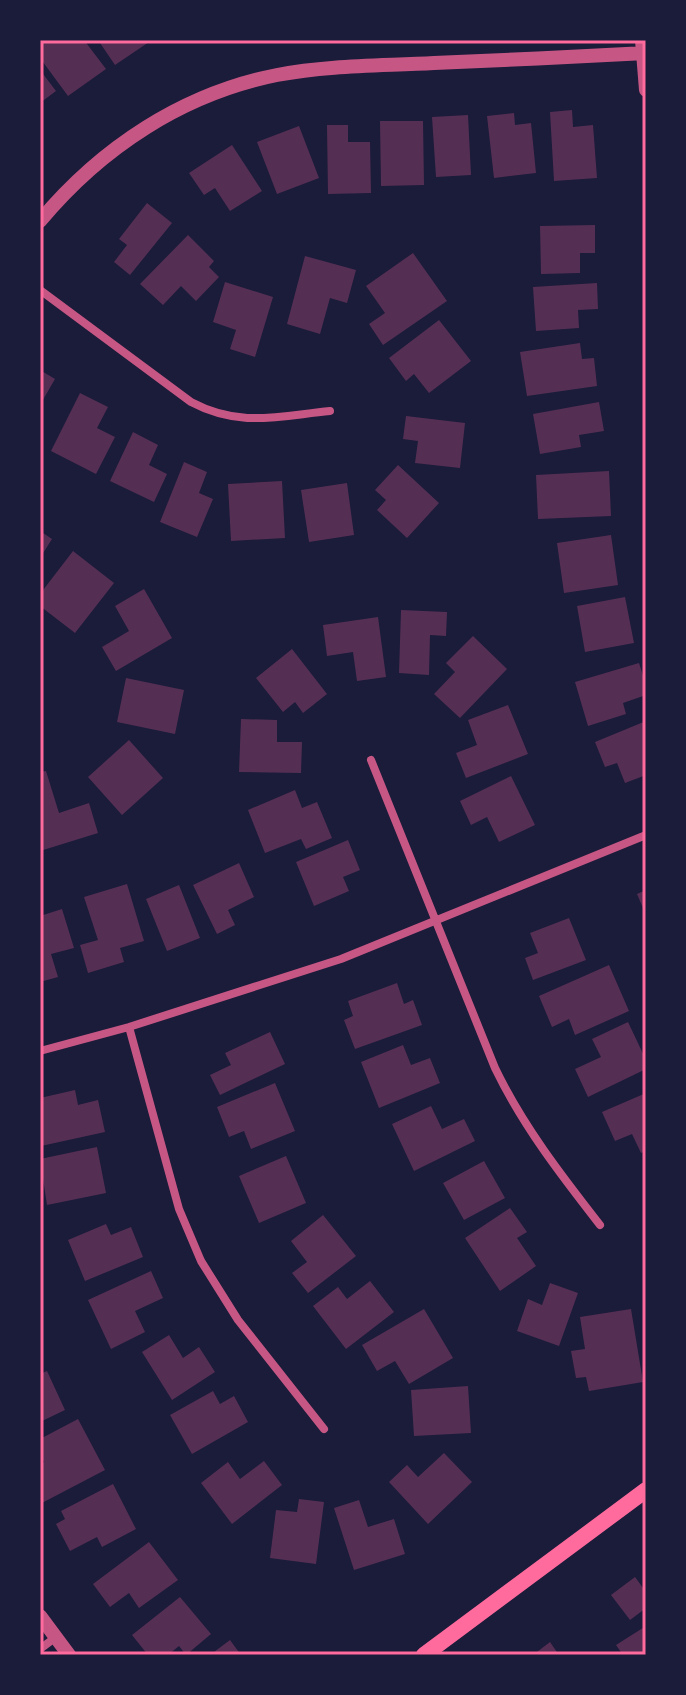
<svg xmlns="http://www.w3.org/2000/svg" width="686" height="1695" font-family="'Nunito Sans',sans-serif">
<rect width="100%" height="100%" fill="#1b1b3a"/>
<path fill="#542f53" d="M45,40H84L106,69L68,96L40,58V44Z
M98,40H152L115,65Z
M40,70L56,91L40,103Z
M572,110L573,127L593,125L597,178L554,181L550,112Z
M514,113L515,125L531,123L536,173L494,178L487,116Z
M468,115L471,175L436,177L432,117Z
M380,121H423L424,185L381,186Z
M327,125H348V142H370L371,193L328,194Z
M299,126L319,178L277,194L257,142Z
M232,145L262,191L230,211L215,188L204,195L189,173Z
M147,203L172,223L130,275L114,262L127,245L119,239Z
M595,225V253H580V273L541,274L540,226Z
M188,235L214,261L209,267L219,277L196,301L181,286L163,305L140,284Z
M413,253L447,301L383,345L369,324L385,313L366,286Z
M305,256L356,270L347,303L330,298L320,334L287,324Z
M225,282L273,297L255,357L230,349L236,330L213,322Z
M597,283L598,309L578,310L579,328L536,331L533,287Z
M439,320L471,361L429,393L414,374L406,381L389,358Z
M580,343L582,359L594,358L597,386L527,396L520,352Z
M40,370L55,379L40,405Z
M80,393L108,407L97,428L115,437L96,474L51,451Z
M599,402L604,431L579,435L581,447L540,454L533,414Z
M406,416L465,423L460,468L415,463L418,441L403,439Z
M133,432L158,445L149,465L167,474L154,502L110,481Z
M184,462L207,472L199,493L213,499L197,537L160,522Z
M398,465L439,503L407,538L377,510L386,500L375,490Z
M609,471L611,516L538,519L536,475Z
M282,481L285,538L231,541L228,484Z
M347,483L354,535L309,542L301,490Z
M40,531L52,539L40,558Z
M611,535L618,585L564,593L557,543Z
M73,551L114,583L75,633L40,606V594Z
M144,589L172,638L116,671L102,647L129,631L115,606Z
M625,597L634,643L585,652L577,606Z
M401,610L447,612L446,636L430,635L429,675L399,673Z
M378,617L386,677L357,681L353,652L327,656L323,625Z
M473,636L507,669L460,718L434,694L455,672L446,663Z
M292,649L327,694L303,713L295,702L283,712L256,678Z
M639,663L646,685V695L623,703L626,714L588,726L575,682Z
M126,678L184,690L175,734L117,722Z
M508,705L528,754L466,778L456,753L477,745L468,720Z
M241,719L277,720V742H302L301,773L239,772Z
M646,721V775L625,783L617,763L605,767L595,742Z
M129,740L163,778L122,815L88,777Z
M46,771L59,813L89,803L98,833L40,851V772Z
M511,776L535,825L499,842L487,817L471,825L460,801Z
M295,790L302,808L317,802L332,838L306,849L301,839L265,853L248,810Z
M348,840L360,870L343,877L349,891L314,906L296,862Z
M239,863L254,897L228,910L235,925L217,934L193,885Z
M127,884L144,941L120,948L124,962L88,973L80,945L98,940L84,897Z
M179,885L200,938L167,951L146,899Z
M646,890V915L637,894Z
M62,909L74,948L51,954L58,977L40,982V916Z
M569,918L586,960L533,980L525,958L538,953L530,933Z
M609,965L629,1011L575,1035L569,1019L552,1027L539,996Z
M397,983L404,1004L413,1000L422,1025L355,1049L344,1020L353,1016L348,1001Z
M628,1022L646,1060V1069L588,1097L575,1069L601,1057L592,1039Z
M270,1032L285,1064L220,1095L210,1075L231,1065L225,1053Z
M403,1045L411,1065L430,1058L440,1083L379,1108L361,1062Z
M275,1083L295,1131L251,1149L244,1131L229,1137L217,1107Z
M75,1090L78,1105L98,1100L105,1132L41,1146L40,1098Z
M646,1093V1151L641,1153L632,1134L615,1141L602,1112Z
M431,1106L442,1129L464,1119L475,1141L414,1171L392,1124Z
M97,1147L106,1193L47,1205L40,1159Z
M286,1156L306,1203L259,1223L239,1176Z
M484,1161L505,1198L464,1220L443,1183Z
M510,1208L527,1232L517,1238L536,1266L500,1291L465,1238Z
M323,1215L356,1256L308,1293L292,1273L307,1262L291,1241Z
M106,1224L111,1235L131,1227L143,1257L85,1281L68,1240Z
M151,1271L163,1298L135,1311L145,1332L111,1349L88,1300Z
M370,1281L394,1312L346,1349L313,1306L338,1287L347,1299Z
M550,1283L578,1293L559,1346L517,1331L528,1299L542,1305Z
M424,1309L453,1358L409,1384L395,1361L377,1371L362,1345Z
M631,1309L643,1382L589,1391L586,1377L576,1378L571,1351L585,1349L580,1317Z
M169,1335L183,1358L199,1347L215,1372L172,1400L142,1352Z
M47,1371L65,1410L40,1422V1374Z
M468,1386L471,1433L414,1436L411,1390Z
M213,1391L220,1404L234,1396L248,1422L192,1454L170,1415Z
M78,1419L105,1470L40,1504V1464L44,1462L40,1454V1439Z
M444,1453L472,1482L428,1524L389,1482L407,1465L418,1477Z
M264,1461L282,1485L232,1524L201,1483L228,1462L240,1479Z
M113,1484L136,1529L102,1547L97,1537L70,1551L56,1524L65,1519L61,1511Z
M299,1499L324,1502L316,1564L270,1558L276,1510L297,1512Z
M359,1500L368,1527L394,1519L405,1554L354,1570L334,1508Z
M149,1542L178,1580L139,1608L129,1593L110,1607L93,1584Z
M635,1577L646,1592V1608L630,1620L611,1595Z
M180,1597L211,1634L186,1655L179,1646L168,1655H148L132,1635Z
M646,1626V1655H623L616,1645Z
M230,1640L241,1655H210Z
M550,1642L559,1655H533Z"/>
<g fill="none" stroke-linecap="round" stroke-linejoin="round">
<path stroke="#c65784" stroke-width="8" d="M40,290L191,402C240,428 278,416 330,411
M371,760L495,1068C523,1126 561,1175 600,1225
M129,1027L179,1209L201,1261L238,1320L324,1429
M40,1051L129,1027L341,959L646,835
M40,1649L56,1637"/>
<path stroke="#c65784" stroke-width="14" d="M642,40L646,90
M40,221C101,148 182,94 277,75C329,65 382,66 434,63C505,60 575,57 646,53
M40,1616L69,1655"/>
<path stroke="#ff6b9d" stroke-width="16" d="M424,1655L646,1490"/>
</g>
<rect width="686" height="1695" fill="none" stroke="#1b1b3a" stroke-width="84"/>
<rect x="42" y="42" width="602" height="1611" fill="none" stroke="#ff6b9d" stroke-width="3"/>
</svg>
